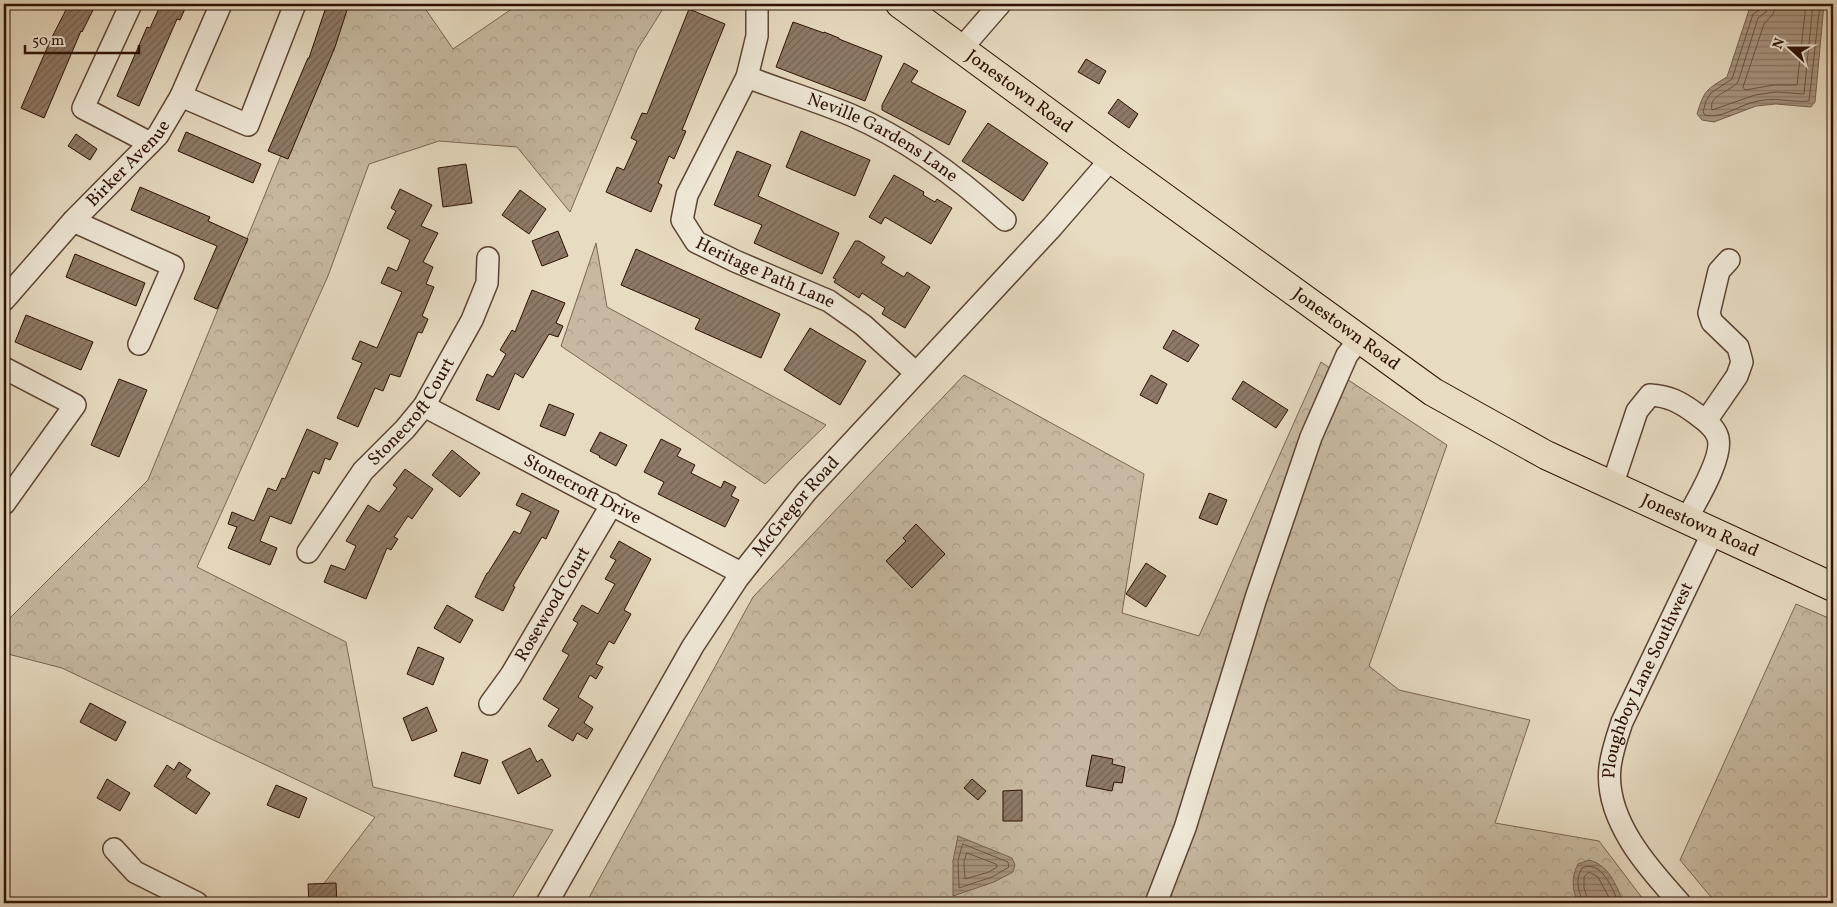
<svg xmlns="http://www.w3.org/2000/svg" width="1837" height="907" font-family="Vollkorn,serif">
<defs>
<pattern id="forest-crowns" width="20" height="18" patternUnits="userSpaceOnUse" patternTransform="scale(1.25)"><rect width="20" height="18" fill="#c7b9a1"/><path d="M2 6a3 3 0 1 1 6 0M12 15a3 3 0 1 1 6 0" fill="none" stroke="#ab9e89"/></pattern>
<pattern id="water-rules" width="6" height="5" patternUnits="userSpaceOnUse" patternTransform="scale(1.25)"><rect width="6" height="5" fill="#a89681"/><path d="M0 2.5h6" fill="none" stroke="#897967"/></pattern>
<pattern id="building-hatch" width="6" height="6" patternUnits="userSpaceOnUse" patternTransform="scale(1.25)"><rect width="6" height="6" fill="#8e7a66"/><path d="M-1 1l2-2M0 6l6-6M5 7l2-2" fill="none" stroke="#746352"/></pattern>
</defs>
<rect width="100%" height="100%" fill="#e7dbc1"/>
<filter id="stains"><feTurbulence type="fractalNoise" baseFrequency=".004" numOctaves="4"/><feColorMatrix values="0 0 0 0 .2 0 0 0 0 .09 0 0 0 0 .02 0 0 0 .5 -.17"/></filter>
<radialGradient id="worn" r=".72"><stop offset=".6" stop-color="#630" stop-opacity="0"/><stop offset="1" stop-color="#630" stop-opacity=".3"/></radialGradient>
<path fill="url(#forest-crowns)" stroke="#7a6552" d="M343,4H422L453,49L519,4H666L637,50L570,212L517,147L439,141L369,164L328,276L197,567L346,642L373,787L553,830L509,903H309L375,817L62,668L4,653V624L148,480Z
M596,243L607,307L826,425L765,484L561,346Z
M1321,362L1447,445L1369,666L1399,690L1530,720L1495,823L1599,841L1646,903H586L753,597L964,375L1144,474L1122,613L1199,636Z
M1796,604L1833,620V903H1716L1680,860Z"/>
<path fill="url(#water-rules)" stroke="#77614f" d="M1761,4H1824L1815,102L1811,107L1776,104L1756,106L1714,122L1702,120L1697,114C1704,90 1707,89 1727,77L1749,10Z
M958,836L1012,858L1015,865L1013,872L994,882L953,896V861Z
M1589,860C1610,866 1615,884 1624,903H1578C1572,889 1571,878 1578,864Z"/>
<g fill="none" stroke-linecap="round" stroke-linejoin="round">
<path stroke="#6a5442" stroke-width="1" d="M1762,4L1761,9L1753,14L1732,79L1711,93L1706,101L1703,112L1705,115C1721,119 1738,106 1754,102C1774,96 1791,103 1809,101L1820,4
M1768,4L1766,12L1758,18L1738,82C1730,92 1708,95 1712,110L1755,95L1776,92L1804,94L1813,4
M1776,4L1773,14L1764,24L1743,87L1745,90L1774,85H1797L1806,4
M963,844L1008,862L1009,867L992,877L959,888L958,861Z
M967,853L996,864L997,867L989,872L965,879L964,862Z
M1582,903C1580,889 1574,883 1582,868C1602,859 1612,889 1619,903
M1589,903L1584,888V877L1589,872L1598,877L1612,903"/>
</g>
<path fill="url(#building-hatch)" stroke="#2d1104" d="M69,4H96L82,32L81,31L44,118L21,108L51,39Z
M161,4H187L180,20L177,19L139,106L117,96L147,27L150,28Z
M327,4H349L335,47L288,159L268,151L308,58H309Z
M689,9L725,24L682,130L686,131L674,159L669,156L658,183L662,185L651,212L606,192L617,167L624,170L637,141L631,138L642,113L647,114Z
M793,22L824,33V32L839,38V39L882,56L865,101L776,67Z
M1086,59L1106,71L1099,84L1078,72Z
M904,63L918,71L911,82L966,111L949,145L882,110V105Z
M1118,99L1138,114L1129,128L1108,113Z
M988,123L1048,163L1023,201L962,161Z
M801,131L870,160L855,196L786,167Z
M186,132L261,164L253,183L178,151Z
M76,134L97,149L90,160L68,146Z
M737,151L771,165L758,196L839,233L822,274L754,243L762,225L714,205Z
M466,164L472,203L443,207L438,168Z
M894,175L924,192L923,195L935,202L937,199L952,208L931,244L885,217L881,224L869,217Z
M140,187L210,217L208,221L248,239L217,309L194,299L217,246L131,210Z
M400,189L432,205L421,226L438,233L423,262L433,267L426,284L434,287L422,316L428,319L422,333L418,332L400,377L390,374L383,391L375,388L358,427L337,418L362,363L352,359L360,341L377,348L402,292L381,283L388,267L397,271L410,240L387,228L396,211L391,208Z
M520,190L546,209L529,234L502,215Z
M558,231L568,256L542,266L532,241Z
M855,241H859L885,257L881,263L904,277L907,272L930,287L905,328L882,314L885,308L862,293L859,298L834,282L836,279L833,278Z
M636,249L780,314L761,358L695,329L700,319L621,285Z
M75,254L145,283L136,306L66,277Z
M532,290L565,303L556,323L563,326L558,337L549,334L523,378L515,373L499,410L476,400L487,374L493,377L506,354L500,350L512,330L515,332Z
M26,315L93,342L81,370L15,342Z
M810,328L866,361L840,405L784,370Z
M1173,330L1199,345L1188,362L1163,348Z
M1151,375L1167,384L1157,404L1140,395Z
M119,379L147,390L119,457L91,445Z
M1243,381L1288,410L1276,428L1232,399Z
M549,404L574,414L565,436L540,426Z
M307,429L338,443L330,460L325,458L319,474L313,471L291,524L270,516L260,541L277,548L270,565L228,548L237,527L228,524L232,512L254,521L268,488L276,491L282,478L285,479Z
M600,432L627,445L616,466L599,457L600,456L590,451Z
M661,439L681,449L677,456L695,465L691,473L721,488L724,481L736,487L731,496L739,500L725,527L658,494L664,482L644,472Z
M452,450L480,473L460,497L432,475Z
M405,469L433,489L412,519L408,516L394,537L398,539L391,550L387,548L366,599L324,582L331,565L345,570L356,546L346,541L368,505L379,512L397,488L393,485Z
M522,493L559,511L546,539L542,537L513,586L515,587L503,611L475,597L487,573H488L514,531L520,534L531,512L516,505Z
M1209,493L1227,500L1217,525L1199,518Z
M916,524L945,554L912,588L886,561L906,541L903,538Z
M619,541L651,559L624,610L631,614L614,644L609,641L596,664L603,667L596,679L590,675L578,697L593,707L584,723L593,729L587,739L577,733L573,741L548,726L559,709L543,699L569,655L562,651L578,623L573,620L582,605L598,614L615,584L605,579L616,560L610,557Z
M1146,563L1166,576L1146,607L1126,594Z
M447,605L473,620L460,643L434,628Z
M418,647L444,658L433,685L407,674Z
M90,703L126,722L116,741L80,722Z
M427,707L437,731L412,741L403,718Z
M530,748L537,762L542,759L551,776L518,794L502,762Z
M462,752L488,760L480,784L454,776Z
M1092,755L1113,759L1112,764L1125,767L1122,783L1114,782L1112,791L1086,786Z
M179,762L191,770L186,777L210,793L196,814L154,786L167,765L174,770Z
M107,779L130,793L120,811L97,798Z
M972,779L986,791L978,800L964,788Z
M276,785L307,798L299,818L267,805Z
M1022,790V821H1003V791Z
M336,883L337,903H309L308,884Z"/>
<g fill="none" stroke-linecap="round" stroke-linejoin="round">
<defs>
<g id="minor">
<path d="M131,4L83,108L150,143"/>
<path id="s1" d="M757,4V36L747,77L687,195L682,220L696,242L735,261L829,301L863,325L916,373"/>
<path d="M961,49L1000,4"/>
<path id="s2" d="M747,77C781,90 817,101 851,115C907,139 960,179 1005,220"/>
<path d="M181,96L248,125L295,4"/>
<path d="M73,221L173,266L139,344"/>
<path id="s3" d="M4,300L73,221L158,135L181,96L221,4"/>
<path d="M4,368L75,405L4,504"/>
<path id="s4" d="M424,406L741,573"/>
<path d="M1706,421L1737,376L1742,362L1738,347L1712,322L1709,313L1719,271L1729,260"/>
<path d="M1612,486L1637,411L1650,395C1669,396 1680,402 1695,413C1703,419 1713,425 1717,435C1726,453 1696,502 1686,520"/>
<path id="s5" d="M308,552L363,471L405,429L424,406L472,320L487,283L488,258"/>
<path id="s6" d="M490,704L511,675L612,504"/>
<path d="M114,849L135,872L197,903"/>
<path id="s7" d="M547,903L693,646L738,578L806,492L1052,227L1111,159"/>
<path d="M1156,903L1185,828L1256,598L1311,437L1347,355L1360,339"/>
<path id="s8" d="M1680,903C1648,868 1604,819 1610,767C1612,751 1617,737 1622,722L1713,532"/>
</g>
<g id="major">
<path id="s9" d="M900,4L1111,159L1433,392L1546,455L1833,587"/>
</g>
</defs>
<use href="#minor" stroke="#5c4433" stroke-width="24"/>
<use href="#major" stroke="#2d1104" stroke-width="30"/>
<use href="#minor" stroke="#efe8d7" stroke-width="21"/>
<use href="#major" stroke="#e7dbc1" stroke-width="28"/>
</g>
<g text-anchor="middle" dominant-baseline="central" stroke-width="4" stroke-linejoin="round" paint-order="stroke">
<g font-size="18" fill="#2d1104" stroke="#efe8d7">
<text stroke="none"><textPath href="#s9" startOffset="148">Jonestown Road</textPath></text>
<text stroke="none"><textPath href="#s2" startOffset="149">Neville Gardens Lane</textPath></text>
<text stroke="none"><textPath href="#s3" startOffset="185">Birker Avenue</textPath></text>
<text stroke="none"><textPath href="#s1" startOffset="334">Heritage Path Lane</textPath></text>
<text stroke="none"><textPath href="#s9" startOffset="552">Jonestown Road</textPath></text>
<text stroke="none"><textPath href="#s5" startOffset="175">Stonecroft Court</textPath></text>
<text stroke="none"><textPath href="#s4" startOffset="179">Stonecroft Drive</textPath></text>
<text stroke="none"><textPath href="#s7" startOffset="469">McGregor Road</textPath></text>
<text stroke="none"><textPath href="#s9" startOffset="958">Jonestown Road</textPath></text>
<text stroke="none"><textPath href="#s6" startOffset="118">Rosewood Court</textPath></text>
<text stroke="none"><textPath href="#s8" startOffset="252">Ploughboy Lane Southwest</textPath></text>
</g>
</g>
<rect width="1837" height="907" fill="none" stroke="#e7dbc1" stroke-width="20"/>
<rect x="5" y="5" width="1827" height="897" fill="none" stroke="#2d1104" stroke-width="2.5"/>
<rect x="10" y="10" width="1817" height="887" fill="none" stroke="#2d1104"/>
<g transform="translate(1790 48) rotate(291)" stroke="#efe8d7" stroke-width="4" paint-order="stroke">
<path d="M0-4L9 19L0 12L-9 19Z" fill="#2d1104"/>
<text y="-8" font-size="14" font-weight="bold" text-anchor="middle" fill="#2d1104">N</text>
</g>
<path d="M25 45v8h114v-8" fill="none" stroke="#2d1104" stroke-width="2.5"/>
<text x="32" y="45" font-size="15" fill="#2d1104" stroke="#efe8d7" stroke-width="4" paint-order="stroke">50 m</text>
<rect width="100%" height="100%" filter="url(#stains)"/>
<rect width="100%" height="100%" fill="url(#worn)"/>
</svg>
